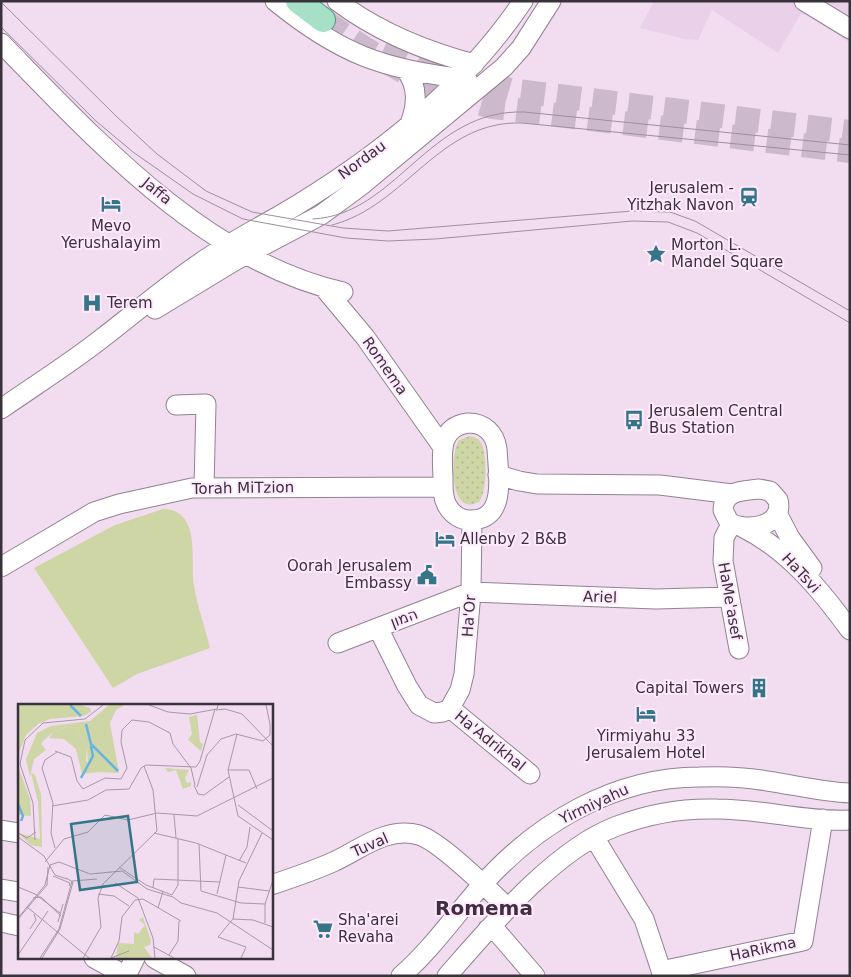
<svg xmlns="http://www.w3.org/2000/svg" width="851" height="977" font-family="'DejaVu Sans','Noto Sans Hebrew',sans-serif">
<defs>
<pattern id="park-dots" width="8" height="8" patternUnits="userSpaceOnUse" patternTransform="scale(1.25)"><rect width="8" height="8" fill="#ced6a5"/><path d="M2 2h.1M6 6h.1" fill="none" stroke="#b2b88f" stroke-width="1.8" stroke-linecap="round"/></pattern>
</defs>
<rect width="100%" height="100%" fill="#f1dcf0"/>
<path fill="#ebd0ea" d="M654,1H850V43L807,14L800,15L778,53L712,10L698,40L685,39L640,28Z"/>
<path fill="#ced6a5" d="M163,509C202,510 190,560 194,585C197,606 205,627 210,648L137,674L113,688L34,568L115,525Z"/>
<path fill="url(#park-dots)" d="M470,436C475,437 480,439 482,445C487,455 487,494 479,502C447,518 451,450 459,440Z"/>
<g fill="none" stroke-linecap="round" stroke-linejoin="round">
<path stroke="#ccbacc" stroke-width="24" stroke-dasharray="24 12" stroke-linecap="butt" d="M323,20C377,58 428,91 493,107L850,151
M385,46L437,69L510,90L850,132"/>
<defs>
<path id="minor" d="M275,1C340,54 384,70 467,79
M337,1C378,32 425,51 474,64
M804,1L850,29
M1,43C97,141 205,261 343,292
M405,69C419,86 417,105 410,124
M324,288L365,337L442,446
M155,309L236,260L321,215L363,184L504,67L521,48L551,1
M176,405L206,404L204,487
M1,409C34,386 69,364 101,339C135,313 167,285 203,261C226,245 252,231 277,217C371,162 462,92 523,1
M468,423C484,423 495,433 497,449C498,472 508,521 470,520C461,520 453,515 448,507C442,498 443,487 443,477C442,454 438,427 468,423Z
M498,475L519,481L537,484L660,485L732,494
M759,489L770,491L778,500C785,526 746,533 729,522L723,510C724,490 743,491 759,489Z
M778,515L790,538L812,568
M731,524L724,538L723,561L739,649
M742,527C788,550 820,589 850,630
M1,567L94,512L119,504L192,488L443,487
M378,628L407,686L419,705L434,713L443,712L450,708L460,690L464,674L471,592L472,520
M338,643L471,592L656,599L729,597
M450,708L530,774
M1,830L19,833
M594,837L644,919L663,976
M271,885C292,878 313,871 333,862C360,850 386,826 419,835C441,842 489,890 508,908
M1,889L19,892
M1,922L19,926
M488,929L498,933L535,976
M94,958L126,976
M154,958L186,976
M661,971L803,941L823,819
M126,976L135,958
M401,976C432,949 455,915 482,885C537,823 615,777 699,777C722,776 745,777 767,781C795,785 822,792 850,793
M447,976C490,927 555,849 617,826C648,814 684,808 717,809C762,809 806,822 850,820"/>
<path id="major" d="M298,1L323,20"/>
</defs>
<use href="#minor" stroke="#948193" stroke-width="21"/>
<use href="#major" stroke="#5a967c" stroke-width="26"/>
<use href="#minor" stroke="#fff" stroke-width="19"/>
<use href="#major" stroke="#a6e0c6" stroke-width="24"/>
<path stroke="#9e8f9e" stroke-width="1" d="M1,2L116,116L157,154L206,191L252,212L343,228L388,231L632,211L670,212L695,221L850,311
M1,27L96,121L133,152L193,194L243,219L346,238L388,241L435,239L632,221L668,222L697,233L850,323
M313,219C396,215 429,109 524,112L850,145
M332,225C406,206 439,120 522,123L850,155"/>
</g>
<defs>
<symbol id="station-bare" viewBox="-9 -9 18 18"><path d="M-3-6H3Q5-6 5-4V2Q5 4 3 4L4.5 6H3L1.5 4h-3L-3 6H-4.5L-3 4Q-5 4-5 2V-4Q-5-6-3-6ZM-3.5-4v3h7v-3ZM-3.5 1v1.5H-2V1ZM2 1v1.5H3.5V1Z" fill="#347588" stroke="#ffe9fe" stroke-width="2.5" paint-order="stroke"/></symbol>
<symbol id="hotel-bare" viewBox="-9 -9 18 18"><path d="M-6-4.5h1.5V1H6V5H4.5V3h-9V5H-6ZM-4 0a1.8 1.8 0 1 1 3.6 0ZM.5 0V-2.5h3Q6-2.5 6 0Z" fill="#347588" stroke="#ffe9fe" stroke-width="2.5" paint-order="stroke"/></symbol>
<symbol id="sight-bare" viewBox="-9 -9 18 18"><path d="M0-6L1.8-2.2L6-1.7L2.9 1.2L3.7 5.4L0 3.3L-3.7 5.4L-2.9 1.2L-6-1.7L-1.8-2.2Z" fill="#347588" stroke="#ffe9fe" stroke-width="2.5" paint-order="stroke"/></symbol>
<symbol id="hospital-bare" viewBox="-9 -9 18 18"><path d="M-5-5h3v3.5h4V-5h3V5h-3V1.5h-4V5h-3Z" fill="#347588" stroke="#ffe9fe" stroke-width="2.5" paint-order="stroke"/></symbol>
<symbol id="bus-bare" viewBox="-9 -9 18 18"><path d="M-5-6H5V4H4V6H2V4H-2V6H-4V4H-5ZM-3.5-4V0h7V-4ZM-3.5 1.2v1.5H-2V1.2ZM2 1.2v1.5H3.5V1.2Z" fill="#347588" stroke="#ffe9fe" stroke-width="2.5" paint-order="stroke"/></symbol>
<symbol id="civic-bare" viewBox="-9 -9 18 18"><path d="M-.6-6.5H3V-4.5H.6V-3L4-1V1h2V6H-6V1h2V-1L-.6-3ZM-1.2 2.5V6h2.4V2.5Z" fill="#347588" stroke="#ffe9fe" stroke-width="2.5" paint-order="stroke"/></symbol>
<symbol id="building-bare" viewBox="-9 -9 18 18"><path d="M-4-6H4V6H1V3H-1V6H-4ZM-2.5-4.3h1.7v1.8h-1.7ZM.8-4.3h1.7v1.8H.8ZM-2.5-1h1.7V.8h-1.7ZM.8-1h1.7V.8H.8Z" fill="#347588" stroke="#ffe9fe" stroke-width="2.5" paint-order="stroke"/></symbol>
<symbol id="supermarket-bare" viewBox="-9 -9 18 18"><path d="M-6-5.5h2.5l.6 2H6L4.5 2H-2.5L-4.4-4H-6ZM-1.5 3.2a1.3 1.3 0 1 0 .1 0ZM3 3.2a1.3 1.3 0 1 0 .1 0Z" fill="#347588" stroke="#ffe9fe" stroke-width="2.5" paint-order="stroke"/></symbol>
</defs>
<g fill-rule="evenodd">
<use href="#station-bare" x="735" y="183" width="28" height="28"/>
<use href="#hotel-bare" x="97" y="190" width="28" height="28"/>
<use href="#sight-bare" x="642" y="240" width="28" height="28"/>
<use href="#hospital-bare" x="78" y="289" width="28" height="28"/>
<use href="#bus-bare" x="620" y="406" width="28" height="28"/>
<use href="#hotel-bare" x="431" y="525" width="28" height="28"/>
<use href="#civic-bare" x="413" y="561" width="28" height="28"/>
<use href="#building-bare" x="745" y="674" width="28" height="28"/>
<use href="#hotel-bare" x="632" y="700" width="28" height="28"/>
<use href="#supermarket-bare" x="309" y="915" width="28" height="28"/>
</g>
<g text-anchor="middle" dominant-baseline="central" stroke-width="4" stroke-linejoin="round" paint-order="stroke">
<g font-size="15" fill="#3a323a" stroke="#ffe9fe">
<text transform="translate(362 160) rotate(-36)">Nordau</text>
<text transform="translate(157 191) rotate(39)">Jaffa</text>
<text transform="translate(385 366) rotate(55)">Romema</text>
<text transform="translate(243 488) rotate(-1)">Torah MiTzion</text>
<text transform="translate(801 573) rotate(47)">HaTsvi</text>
<text transform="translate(600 597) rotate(2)">Ariel</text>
<text transform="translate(730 601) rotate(80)">HaMe'asef</text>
<text transform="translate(469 616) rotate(-86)">Ha'Or</text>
<text transform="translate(404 618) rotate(-21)">המון</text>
<text transform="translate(490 741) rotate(39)">Ha'Adrikhal</text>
<text transform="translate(594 804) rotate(-25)">Yirmiyahu</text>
<text transform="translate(370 845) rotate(-24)">Tuval</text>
<text transform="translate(763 949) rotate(-12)">HaRikma</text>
</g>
<g font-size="15" fill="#3a323a" stroke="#ffe9fe" text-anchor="start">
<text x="734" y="188" text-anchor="end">Jerusalem -<tspan x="734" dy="17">Yitzhak Navon</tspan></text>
<text x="111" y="226" text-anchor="middle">Mevo<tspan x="111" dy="17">Yerushalayim</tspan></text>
<text x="671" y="245">Morton L.<tspan x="671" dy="17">Mandel Square</tspan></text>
<text x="107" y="303">Terem</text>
<text x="649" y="411">Jerusalem Central<tspan x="649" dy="17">Bus Station</tspan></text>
<text x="460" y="539">Allenby 2 B&amp;B</text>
<text x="412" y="566" text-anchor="end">Oorah Jerusalem<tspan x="412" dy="17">Embassy</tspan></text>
<text x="744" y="688" text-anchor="end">Capital Towers</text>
<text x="646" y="736" text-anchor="middle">Yirmiyahu 33<tspan x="646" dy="17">Jerusalem Hotel</tspan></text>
<text x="338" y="920">Sha'arei<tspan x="338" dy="17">Revaha</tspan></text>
</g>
<g font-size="20" font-weight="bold" fill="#3e2e3e" stroke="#ffe9fe">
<text x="484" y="908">Romema</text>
</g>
</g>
<g transform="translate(18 704)">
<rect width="255" height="255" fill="#f1dcf0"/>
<path d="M0,1H63L72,4L73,8L65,12L32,15L20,20L8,31L0,51ZM91,1H106L98,6L92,19L101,69L80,68L70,61L69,43L58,26L48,23L35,28L25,37L23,40L28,46L16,55L12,73L8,55L19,29L33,22L72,17ZM179,11L182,38L185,40L183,47L170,36L174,30L171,13Z" fill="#ced6a5"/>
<path d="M51,22L58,26L69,43L68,57L80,68L64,70L58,45L46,35L31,34L35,28ZM0,62L12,95L13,112L0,111Z" fill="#ced6a5"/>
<path d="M147,64L171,66L167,74L169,79L173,78V82L165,85L158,66L150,68ZM13,69L17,71L23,90L24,143L13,141L0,129L22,135L20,98ZM125,213L133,237L132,241L126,243L134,254H98L100,239L116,240V228L120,230L127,221L121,216Z" fill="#ced6a5"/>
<path fill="none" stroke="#67b4e3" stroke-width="2.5" d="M52,1L63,12M68,20L73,40L100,67M63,74L75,52L73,42M0,100L5,112L3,117"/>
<path fill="none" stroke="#a898a7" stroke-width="1" d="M131,1L150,8L172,10L199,5L200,1M248,1L252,20M198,6L207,5L224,10L255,42M219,30L210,66L220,112L255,136M37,47L53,53L59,77L65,85L87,74L103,75L109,64L103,38L104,26L114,16L131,18L152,29L155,40L173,64L177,81M210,66H231L239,85M176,81L180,90L186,91L211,73M179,83L189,51L203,35L218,30L245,37L252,31V20M220,101L255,127M34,102L70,96L88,86L111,85L123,64L128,61L178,63L182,57L197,5M156,111L158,134M0,129L9,134L18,128M136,129L178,139L228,159M0,133L26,152L37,171L49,175M17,136L15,99L2,60L7,36L25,19L67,15L85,1M181,140L183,187L223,199L247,200M37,144L33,129L35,99L24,64L27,56L39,48M221,157L229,143L232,123M27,158L46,135L70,128L87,111L110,116L139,109L179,112L255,74M101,163L128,181L154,191L160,181V135M35,172L52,179L51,182M97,179L120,194L135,234L137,254M0,183L17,190L42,209M220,183L251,187M135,184L136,175L202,178M80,190L96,192L111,202M199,190L208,151M15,194L23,193L43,212M9,203L71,254M140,204L145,187M0,214L27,181L32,161L41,158L72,170L104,167L129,185L155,193L163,199L199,209L255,246M0,215L29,181L30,163M215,215L235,216L255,223M40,218L45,200M247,219V200L255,176M12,225L18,216L16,210M200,233L215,215L221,177L244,129M200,233L228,243L223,254M136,243L156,254M0,251L30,207M151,251L160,237L161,217M22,254L41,225L54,177L79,175M24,254L42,225L55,178L48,174M65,254L83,223L80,194L85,180L139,127L135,86L126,62M93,254L101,237L104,213L117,196L125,195L163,217M93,254L111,247"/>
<path fill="#347588" fill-opacity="0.15" stroke="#347588" stroke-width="2.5" d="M110,112L119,178L62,186L53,120Z"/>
<rect width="255" height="255" fill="none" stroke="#3a323a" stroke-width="2.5"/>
</g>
<rect width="851" height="977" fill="none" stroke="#3a323a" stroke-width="5"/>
</svg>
